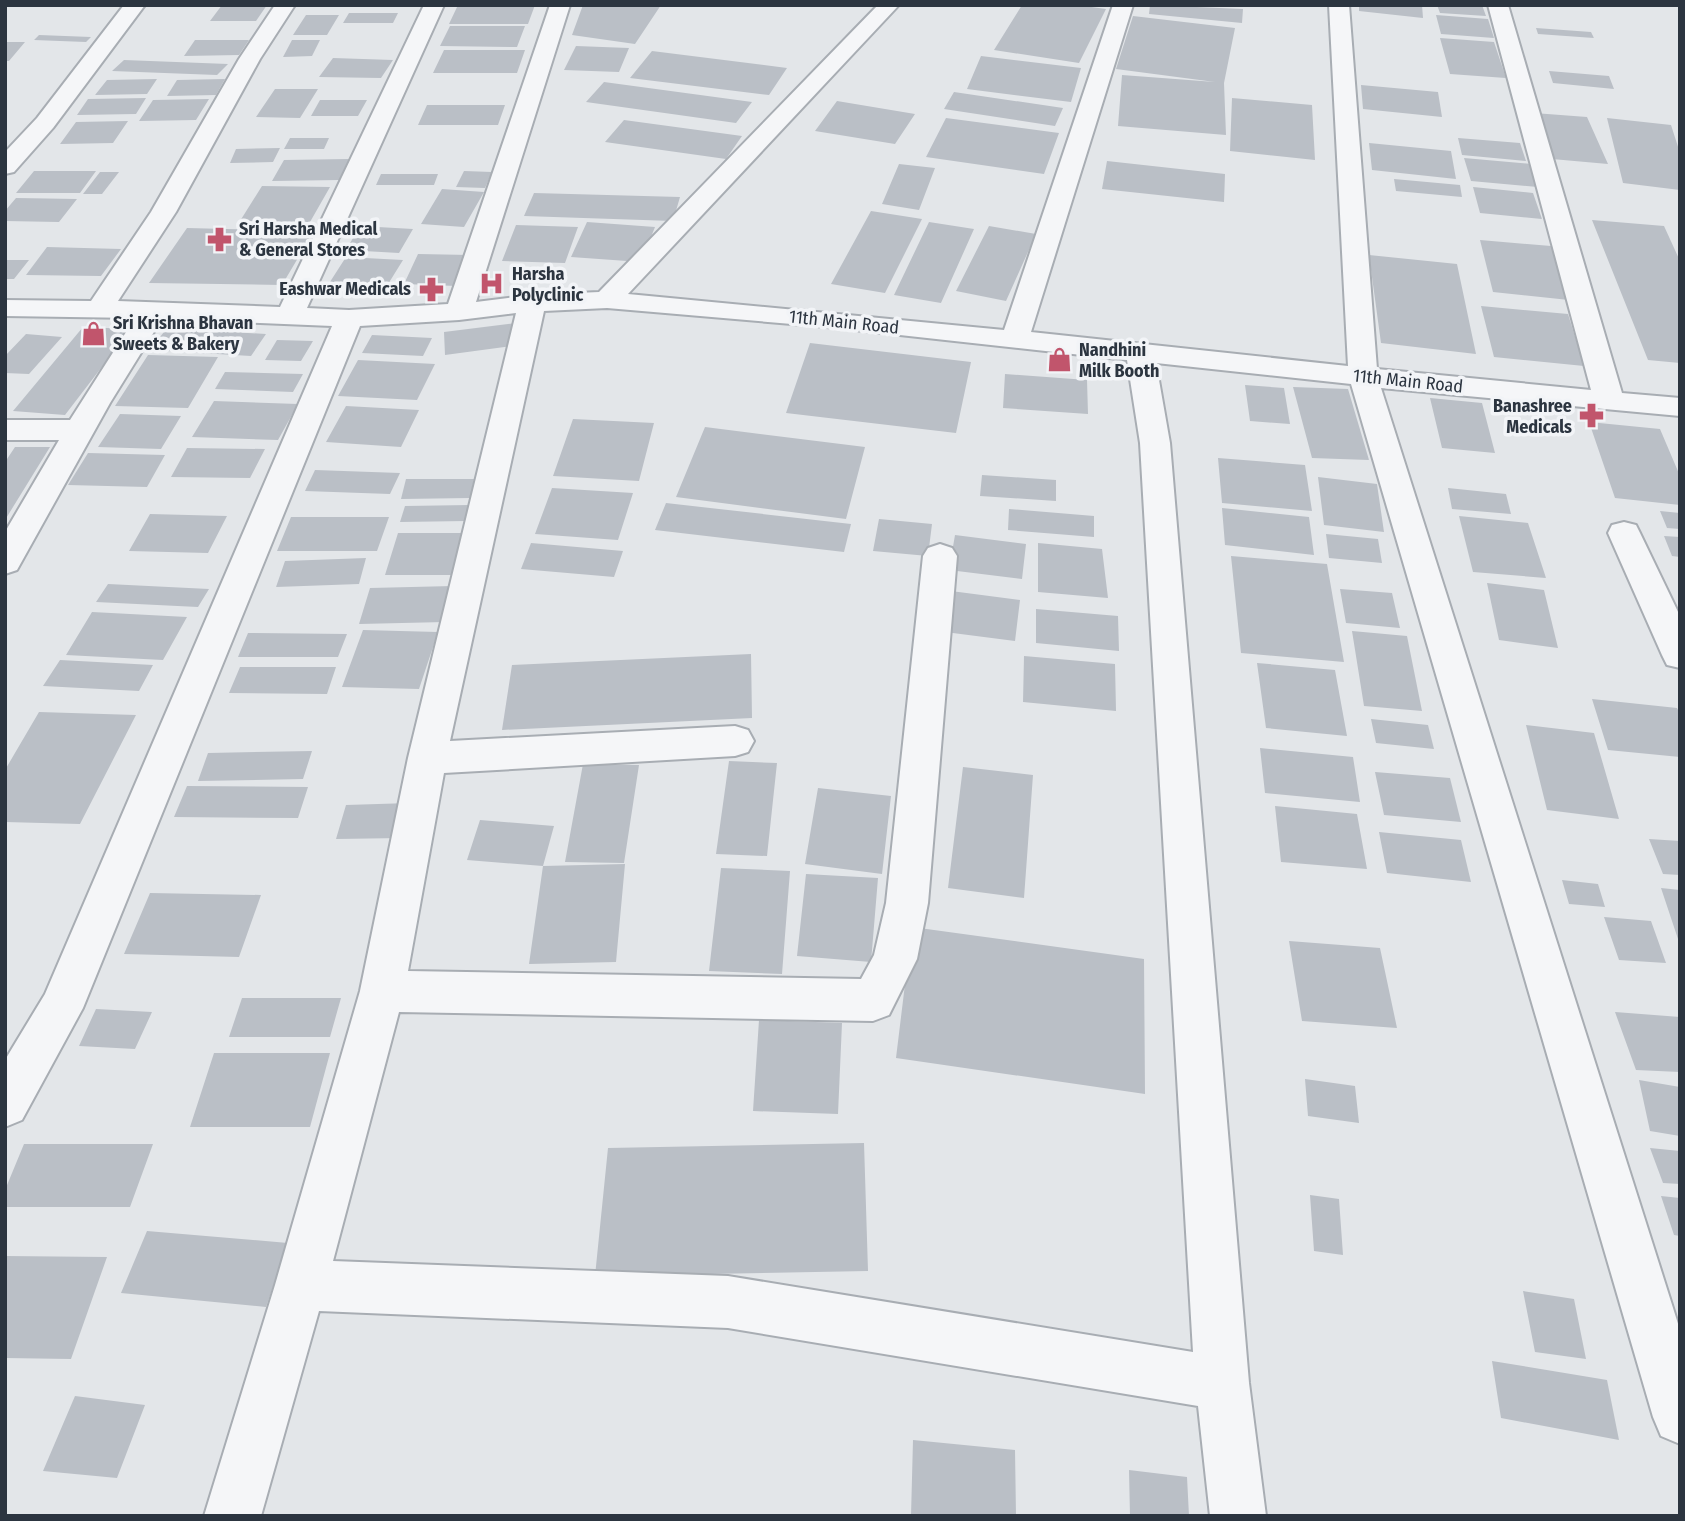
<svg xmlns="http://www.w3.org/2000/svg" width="1685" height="1521" font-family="'Fira Sans Condensed',sans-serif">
<rect width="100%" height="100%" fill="#e3e6e9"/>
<path fill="#babfc6" d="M222,5H267L256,21H210Z
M458,5H535L528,24H449Z
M583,5H661L635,44L572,35Z
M1022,5H1077L1106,9L1079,63L994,50Z
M1150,5L1243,9L1242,23L1149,14Z
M1359,5H1422L1423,18L1359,11Z
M1437,5H1482L1486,16L1440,13Z
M349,13H398L393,23H343Z
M306,15H339L327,35H293Z
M1436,15L1488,19L1494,38L1441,34Z
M1133,16L1235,28L1224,83L1226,135L1118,126L1122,75L1215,82L1116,69Z
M450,26H525L517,47L440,46Z
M1536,28L1591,32L1594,38L1538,34Z
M39,35L91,37L86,42L34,40Z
M1440,38L1494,42L1506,78L1450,74Z
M195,40H249L239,55L184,56Z
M292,40H320L312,56L283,57Z
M5,42H25L9,61H5Z
M576,46L629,48L619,72L564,70Z
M444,50H525L517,73H433Z
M652,51L787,68L769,95L630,78Z
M981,56L1081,68L1071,102L967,89Z
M333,58L393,60L381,78L319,77Z
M124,60L228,64L217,75L112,71Z
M1549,71L1609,76L1614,89L1553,83Z
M157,79L147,94L95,95L107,80Z
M225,79L216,95L167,96L177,80Z
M604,82L752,102L736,123L586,102Z
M1361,85L1438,92L1442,117L1363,109Z
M275,89H318L300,118L256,117Z
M954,92L1063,108L1055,126L944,109Z
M146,98L136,114L77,115L88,99Z
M1232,98L1312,105L1315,160L1230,151Z
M209,99L196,120L139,121L153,100Z
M320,100H367L358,116H311Z
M837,101L915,114L895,144L815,131Z
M427,105H505L498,125H418Z
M1534,113L1587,117L1608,164L1552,159Z
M946,118L1059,133L1044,174L926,157Z
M1607,118L1671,125L1680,153V190L1623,183Z
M624,120L742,136L726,159L605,142Z
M128,121L113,143L60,144L76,122Z
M290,138H329L324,149H284Z
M1458,138L1520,143L1526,161L1462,155Z
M1369,143L1451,151L1456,179L1372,170Z
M280,148L273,162L230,163L236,149Z
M1464,158L1531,164L1538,187L1471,181Z
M349,159L339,180L272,181L284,160Z
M1107,161L1225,174L1224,202L1102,189Z
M899,164L935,168L919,210L882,204Z
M34,171H96L80,193H16Z
M464,171L492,172L485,188L456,187Z
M100,172H119L102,194H83Z
M381,174H438L434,185H376Z
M1394,179L1460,185L1462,197L1396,191Z
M262,186L330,187L310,222L240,221Z
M1473,187L1533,193L1542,219L1480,213Z
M442,189L484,192L464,227L421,224Z
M534,193L680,197L673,221L524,216Z
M16,198L77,199L59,222L5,221V211Z
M871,211L922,219L885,293L831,284Z
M1592,220L1664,226L1680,261V363L1648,360Z
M587,222L655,227L641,262L571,257Z
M929,222L974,229L941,303L894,295Z
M516,225L578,227L565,263L502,261Z
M360,226L413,229L399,253L346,250Z
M989,226L1036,234L1006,301L956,291Z
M187,228L314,231L282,285L149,283Z
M1480,240L1551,246L1569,300L1493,292Z
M47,247L121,249L101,276L26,275Z
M418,254L470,255L457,286L404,284Z
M1369,255L1457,264L1476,354L1381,343Z
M346,257L403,260L385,289L328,285Z
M5,260H29L14,279H5Z
M1481,306L1568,314L1584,366L1494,357Z
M517,323L519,345L445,355L444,332Z
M83,327L131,329L65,415L13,411Z
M167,328L266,334L251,356L150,350Z
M26,334L62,337L29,374L5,373V356Z
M372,335L432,338L423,356L362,353Z
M277,340L313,341L301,361L265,360Z
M810,343L971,362L956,433L786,413Z
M148,355L218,357L188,408L115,406Z
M358,360L435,364L417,400L338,396Z
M225,372L303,374L293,392L215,389Z
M1005,374L1087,380L1088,414L1003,408Z
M1245,385L1284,388L1290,424L1250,421Z
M1293,387L1348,389L1369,460L1312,458Z
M1430,398L1482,403L1495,453L1442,448Z
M214,401L298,404L278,440L192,437Z
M346,406L419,410L401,447L326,442Z
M120,414L181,416L161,449L98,447Z
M573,419L654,423L639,481L553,476Z
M1589,422L1660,429L1680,476V505L1615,498Z
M705,427L865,447L846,519L676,497Z
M15,447H50L5,520V462Z
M187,448L265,449L250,478L171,477Z
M88,453L165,455L147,487L68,485Z
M1218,458L1305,465L1312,511L1222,503Z
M315,470L400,473L390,494L305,491Z
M982,475L1056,480V501L980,496Z
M1318,477L1377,484L1384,532L1324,525Z
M406,479H474L470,498L401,499Z
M552,488L633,493L618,540L535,534Z
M1448,488L1506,494L1511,514L1452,509Z
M666,503L851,524L844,552L655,530Z
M470,505L466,521L400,522L405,506Z
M1222,508L1309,517L1314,555L1225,545Z
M1009,509L1094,516V537L1008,530Z
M1660,511L1680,513V529L1667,528Z
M150,514L227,516L208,553L129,551Z
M1459,516L1528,523L1546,578L1473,572Z
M291,517H389L377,551H277Z
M879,519L932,524L928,556L873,551Z
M398,533H467L455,575H385Z
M1326,534L1378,539L1382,563L1329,558Z
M955,535L1026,544L1022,579L949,570Z
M1664,536L1680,537V557L1672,556Z
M531,543L623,551L614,577L521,569Z
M1038,543L1102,549L1108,598L1038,592Z
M1231,556L1327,564L1344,662L1241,653Z
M366,558L359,584L276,587L285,561Z
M1487,583L1544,590L1558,648L1499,640Z
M108,584L209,589L198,607L96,602Z
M453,586L445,622L359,624L370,588Z
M1340,589L1392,593L1400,628L1346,623Z
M951,591L1020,600L1015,641L945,632Z
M1036,609L1118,616L1119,651L1036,643Z
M92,612L187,617L163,660L66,655Z
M363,630L438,632L419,689L342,687Z
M1352,631L1407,636L1422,711L1364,706Z
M248,633L347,634L338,657H238Z
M751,654L752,718L502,730L512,665Z
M1024,656L1115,664L1116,711L1023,702Z
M60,660L153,665L139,691L43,686Z
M1257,663L1335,670L1347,736L1266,728Z
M240,667H336L327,694L229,693Z
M1592,699L1677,708L1680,714V757L1608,750Z
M39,712L136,715L80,824L5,822V770Z
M1371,719L1428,725L1434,749L1376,743Z
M1526,725L1594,733L1619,819L1547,810Z
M1260,748L1353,757L1360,802L1265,793Z
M312,751L303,779L198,781L208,753Z
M729,761L777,763L767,856L716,854Z
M583,764L639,765L624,863L565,862Z
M963,767L1033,775L1024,898L948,888Z
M1375,772L1450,778L1461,822L1384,815Z
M187,786L308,787L298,818L174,817Z
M818,788L891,796L882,874L805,864Z
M410,803L402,838L336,839L346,805Z
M1275,806L1357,814L1367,869L1281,862Z
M480,820L554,826L543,866L467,860Z
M1379,832L1461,840L1471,882L1387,873Z
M1649,839L1680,841V875L1663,874Z
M625,864L616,962L529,964L543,866Z
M721,868L790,871L782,974L709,971Z
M806,874L878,878L871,962L797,956Z
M1562,880L1598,884L1605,907L1569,904Z
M1661,888L1680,890V942H1679Z
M150,893L261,895L239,957L124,954Z
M1604,917L1651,921L1666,963L1619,960Z
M912,927L1144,959L1145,1094L896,1058Z
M1289,941L1380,948L1397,1028L1302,1021Z
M242,998H341L330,1037H229Z
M96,1009L152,1012L135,1049L79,1046Z
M1615,1012L1680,1017V1072L1636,1070Z
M759,1020L842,1023L838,1114L753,1111Z
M214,1053H330L310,1127H190Z
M1305,1079L1355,1086L1359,1123L1308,1116Z
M1639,1080L1680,1087V1136L1650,1131Z
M864,1143L868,1271L595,1276L608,1148Z
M24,1144H153L130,1207H5V1190Z
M1650,1148L1680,1151V1184L1663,1183Z
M1310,1195L1339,1199L1343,1255L1314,1251Z
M1661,1196L1680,1198V1236L1674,1235Z
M147,1231L288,1243L266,1307L121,1293Z
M5,1256L107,1257L71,1359L5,1358Z
M1523,1291L1574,1299L1586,1359L1535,1352Z
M1492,1361L1607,1380L1619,1440L1501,1418Z
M75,1396L145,1405L117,1478L43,1471Z
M913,1440L1015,1450L1016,1516H911Z
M1129,1470L1187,1477L1189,1516H1130Z"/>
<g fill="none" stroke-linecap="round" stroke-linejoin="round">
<defs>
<path id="minor" d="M124,5H145L53,128L14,172L5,174V152L37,118Z
M275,5H295L260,59L176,212L118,301L280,307L424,5H444L307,308L349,310L448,304L550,5H570L476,302L532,295L599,292L878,5H899L628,294L1004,330L1113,5H1133L1031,332L1348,366L1329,5H1349L1377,369L1591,390L1488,5H1508L1622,393L1680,398V416L1381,388L1680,1330V1444L1661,1436L1653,1417L1351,384L1156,363L1170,443L1249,1383L1266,1516H1210L1198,1406L728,1328L319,1311L261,1516H204L275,1285L360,991L408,758L516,313L459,320L360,326L83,1008L22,1120L5,1127V1060L45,994L332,326L162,319L110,403L17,570L5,574V532L59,440H5V420H70L135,318L5,316V300L91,301L151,212L239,59ZM607,308L827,327L1127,360L1140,443L1193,1352L728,1276L333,1261L399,1012L873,1021L889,1015L917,959L928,903L957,556L952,548L940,544L928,548L923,556L886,903L874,955L861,979L408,971L444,773L735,756L748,752L754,741L748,730L735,726L450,741L544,311Z
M1624,522L1636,525L1640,533L1680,616V668L1667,665L1662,655L1608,533L1612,525Z"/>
</defs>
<use href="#minor" stroke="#a8adb3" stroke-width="4"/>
<use href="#minor" fill="#f5f6f8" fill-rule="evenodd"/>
</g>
<defs>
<symbol id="pharmacy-bare" viewBox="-9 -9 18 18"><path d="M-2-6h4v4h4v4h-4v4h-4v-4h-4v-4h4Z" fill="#c1556c" stroke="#f2f4f7" stroke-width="2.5" paint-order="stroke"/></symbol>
<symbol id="hospital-bare" viewBox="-9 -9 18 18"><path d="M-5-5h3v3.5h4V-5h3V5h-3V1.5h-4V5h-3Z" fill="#c1556c" stroke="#f2f4f7" stroke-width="2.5" paint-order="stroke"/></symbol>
<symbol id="shop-bare" viewBox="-9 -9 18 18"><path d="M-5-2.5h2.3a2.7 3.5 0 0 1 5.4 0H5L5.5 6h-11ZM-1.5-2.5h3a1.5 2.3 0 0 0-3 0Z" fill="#c1556c" stroke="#f2f4f7" stroke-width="2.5" paint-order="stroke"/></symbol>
</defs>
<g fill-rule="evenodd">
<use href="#pharmacy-bare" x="202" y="222" width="35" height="35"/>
<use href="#hospital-bare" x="474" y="266" width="35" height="35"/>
<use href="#pharmacy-bare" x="414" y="272" width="35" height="35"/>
<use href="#shop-bare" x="76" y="316" width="35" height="35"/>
<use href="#shop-bare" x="1042" y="342" width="35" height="35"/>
<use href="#pharmacy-bare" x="1574" y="398" width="35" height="35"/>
</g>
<g text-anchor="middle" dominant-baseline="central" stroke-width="7" stroke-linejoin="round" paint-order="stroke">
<g font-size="18" font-weight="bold" fill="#2c3540" stroke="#f2f4f7" text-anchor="start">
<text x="239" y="229">Sri Harsha Medical<tspan x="239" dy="21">&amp; General Stores</tspan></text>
<text x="512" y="274">Harsha<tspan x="512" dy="21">Polyclinic</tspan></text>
<text x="411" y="289" text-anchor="end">Eashwar Medicals</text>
<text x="113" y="323">Sri Krishna Bhavan<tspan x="113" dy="21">Sweets &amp; Bakery</tspan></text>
<text x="1079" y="350">Nandhini<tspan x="1079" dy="21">Milk Booth</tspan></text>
<text x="1572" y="406" text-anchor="end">Banashree<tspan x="1572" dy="21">Medicals</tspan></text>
</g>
<g font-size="18" fill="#2c3540" stroke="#f2f4f7">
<text transform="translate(844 322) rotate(6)">11th Main Road</text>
<text transform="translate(1408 381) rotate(6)">11th Main Road</text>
</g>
</g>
<rect width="1685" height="1521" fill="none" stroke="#2c3540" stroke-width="14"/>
</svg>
